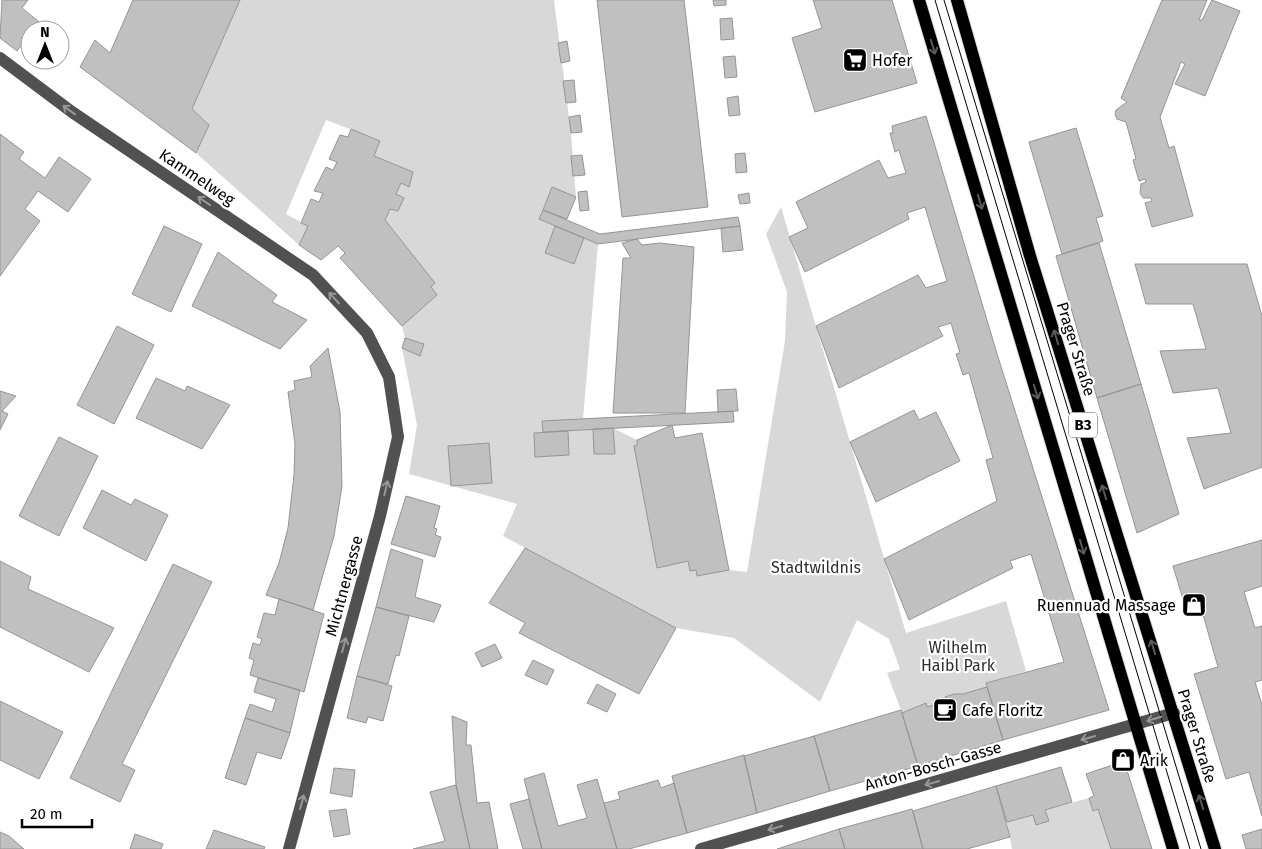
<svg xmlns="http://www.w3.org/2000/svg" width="1262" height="849" font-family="'Fira Sans',sans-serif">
<rect width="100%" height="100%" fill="#fff"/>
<path fill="#d8d8d8" d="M240,0H554L571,133L576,197L552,188L539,219L555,226L545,253L574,264L584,238L598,244L583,419L542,421L543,432L534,433L535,457L569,455L568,431L593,429L595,454H614L613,428L637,440L657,567L688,561L690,571L696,570L697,576L729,570L747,572L785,341L787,292L766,234L781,207L906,633L1006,601L1026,671L986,683L987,687L927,707L925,703L902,713L887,673L900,669L889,639L857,620L820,702L734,638L676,628L503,536L517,504L409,474L417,425L402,348L420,356L424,345L405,338L402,326L436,295L431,287L435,283L385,220L390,209L398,211L404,198L396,194L401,183L409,186L413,172L374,156L379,140L326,120L286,214L308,226L299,245L196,153L209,125L192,109Z
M1089,798L1093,811L1098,809L1111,849H1012L1007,822L1033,815L1036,825L1048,821L1045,810Z"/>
<path fill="#c0c0c0" stroke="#959595" d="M2,0H28L22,8L39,22L33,30H30V34L17,51L0,38Z
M133,0H240L192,109L209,125L196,153L80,67L95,40L110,53Z
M597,0H684L708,207L622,217Z
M713,0H726V5L714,6Z
M813,0H892L917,83L815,112L792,38L822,28Z
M1162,0H1207L1199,20H1202L1212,0L1240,11L1205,96L1175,84L1185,64L1181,62L1160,117L1169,148L1174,146L1193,216L1152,227L1145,203L1152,201L1151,198H1143L1140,193L1141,184L1146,182L1145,179L1139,181L1133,160L1136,159L1126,122L1117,119L1115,114L1116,110L1127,102L1121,98Z
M732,18L734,39L721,40L720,19Z
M567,41L570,61L561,63L558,43Z
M735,56L737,77L725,78L723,57Z
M574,80L576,102L566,103L563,81Z
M738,96L740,115L729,116L727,98Z
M580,115L582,132L571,133L569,117Z
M926,116L998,357L1109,710L1003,740L986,683L1064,662L1031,554L1010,561L1013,568L909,620L884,559L997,501L986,460L993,458L969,373L963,375L956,354L960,353L951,323L938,327L943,336L839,388L816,326L918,275L926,288L947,281L925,207L907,213L909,219L805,272L789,237L808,228L796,202L879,160L888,178L906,173L899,150L895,152L890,133H893L892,126Z
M1076,128L1103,216L1096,218L1103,241L1062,254L1029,142Z
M351,129L380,141L374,156L413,172L409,187L401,183L396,194L404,198L398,211L390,209L385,220L435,283L431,287L437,295L402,326L340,258L345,253L338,246L321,260L299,245L308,226L301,223L311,199L319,202L323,193L314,191L326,167L333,170L337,162L329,159L340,135L348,137Z
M0,134L24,152L19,159L45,178L59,157L91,179L68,212L38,191L25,209L40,221L0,276Z
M745,153L747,172L736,173L735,154Z
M582,155L585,175L573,176L571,156Z
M552,187L576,197L567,219L543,210Z
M587,191L589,210L580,211L578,192Z
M749,193L750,203L740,204L738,195Z
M543,210L600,234L738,217L740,226L598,244L539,219Z
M164,226L202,244L171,312L132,294Z
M555,226L584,238L574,264L545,253Z
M740,226L743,250L723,252L721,228Z
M637,239L642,245L660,243L694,247L685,413H613L623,258H631L622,243Z
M1099,243L1141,384L1097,398L1056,256Z
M218,252L277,295L272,302L307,320L280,349L192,306Z
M1135,264H1247L1262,316V467L1204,489L1187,438L1231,433L1218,388L1173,393L1160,351L1206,349L1193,304H1146Z
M117,326L154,345L114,424L77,405Z
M405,338L424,344L420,356L402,348Z
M328,348L340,412L342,486L334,536L313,610L266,595L279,563L288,528L294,475L295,444L288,392L295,390L294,381L312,377L310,366Z
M156,378L185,391L187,386L230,405L202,449L136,418Z
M1141,384L1179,514L1137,533L1097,398Z
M736,389L738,411L718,412L717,390Z
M0,391L16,396L2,411L8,414L0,430Z
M914,410L919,420L936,412L960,461L876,502L850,442Z
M733,411L734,422L543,432L542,421Z
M672,425L675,438L702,433L729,570L697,576L696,570L690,571L688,561L657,568L634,446L637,445V440Z
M613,428L615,454H594L593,429Z
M568,431L569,455L535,457L534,433Z
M59,437L98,456L59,536L19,516Z
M489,443L492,483L451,486L448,446Z
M102,490L131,505L135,499L168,515L146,561L83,528Z
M406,496L440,506L434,528L437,529L435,535L441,537L435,557L391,544Z
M1262,540V586L1244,592L1255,628L1262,626V680L1255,682L1262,705V816L1249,772L1226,779L1194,674L1218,667L1202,611L1188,616L1173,566Z
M525,548L676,628L639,694L519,633L525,623L489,603Z
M391,549L423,560L415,597L441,605L434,622L376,607Z
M0,561L31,577L28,589L114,628L89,672L0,627Z
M173,564L212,582L122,764L135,770L120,802L70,778Z
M279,599L324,614L304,692L250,675L254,660L249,658L253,643L260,645L262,639L257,637L264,613L275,615Z
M376,607L409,616L399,656L396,655L388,684L357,676Z
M495,644L502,658L482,667L475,653Z
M533,660L554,670L547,685L525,675Z
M357,676L392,686L383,721L368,717L366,723L347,718Z
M258,678L300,690L290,733L245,718L250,704L272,712L276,699L254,692Z
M597,684L616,694L607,712L587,703Z
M987,687L1003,740L918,766L902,713L926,703L927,707L947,701L945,697L954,694H963Z
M0,701L63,732L39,779L0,760Z
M901,710L918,766L830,791L814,736Z
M452,716L467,722L466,745H471L477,803L489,802L498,849H470L456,785Z
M245,718L290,733L281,759L257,752L246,785L225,778Z
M814,736L830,791L757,813L744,756Z
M744,755L757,813L687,833L672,776Z
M1124,761L1152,849H1111L1098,809L1093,811L1089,798L1094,796L1086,774Z
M1061,767L1072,802L1045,810L1049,821L1036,825L1033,815L1007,822L996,786Z
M334,768L355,770L352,797L330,793Z
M544,773L558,826L587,818L577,785L597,779L617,849H542L524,779Z
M658,780L661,788L674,783L687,833L629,849H617L604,803L620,799L618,792Z
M456,785L470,849H413L445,841L430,792Z
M996,786L1010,837L967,849H923L913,811Z
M529,799L542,849H523L510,804Z
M346,809L350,834L334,837L329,811Z
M912,809L923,849H845L839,829Z
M839,829L845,849H777Z
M1262,829V849H1246L1242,835Z
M214,830L265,847L264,849H206Z
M0,832L9,836L24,849H0Z
M135,834L163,844L161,849H130Z"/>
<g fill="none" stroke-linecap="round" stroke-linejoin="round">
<defs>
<path id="major" d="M919,0L1173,849
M957,0L1030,256L1215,849"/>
</defs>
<use href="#major" stroke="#dbdbdb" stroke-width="14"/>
<path stroke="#515151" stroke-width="12" d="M0,58L72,112L313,275L367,333L389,377L398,437L380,516L289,849
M701,849L1174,713"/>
<use href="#major" stroke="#000" stroke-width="12"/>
<path stroke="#000" stroke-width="1" d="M935,0L1190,849
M944,0L1201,849"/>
</g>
<defs><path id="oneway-shaft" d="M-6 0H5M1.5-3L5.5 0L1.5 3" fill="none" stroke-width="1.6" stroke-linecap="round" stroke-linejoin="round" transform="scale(1.25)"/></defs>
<g stroke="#595959">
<use href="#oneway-shaft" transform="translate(933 47) rotate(73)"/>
<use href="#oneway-shaft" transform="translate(980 202) rotate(73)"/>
<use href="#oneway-shaft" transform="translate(1056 337) rotate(-107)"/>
<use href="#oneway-shaft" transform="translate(1036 392) rotate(73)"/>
<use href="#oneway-shaft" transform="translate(1104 492) rotate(-107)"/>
<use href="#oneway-shaft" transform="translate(1082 547) rotate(74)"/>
<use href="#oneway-shaft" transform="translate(1153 647) rotate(-107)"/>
<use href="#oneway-shaft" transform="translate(1201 802) rotate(-107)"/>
</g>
<g stroke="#979797">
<use href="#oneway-shaft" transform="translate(69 110) rotate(-144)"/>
<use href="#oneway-shaft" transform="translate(204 201) rotate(-146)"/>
<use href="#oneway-shaft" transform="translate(334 298) rotate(-133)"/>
<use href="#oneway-shaft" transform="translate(386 488) rotate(-77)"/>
<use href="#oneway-shaft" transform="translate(344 645) rotate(-75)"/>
<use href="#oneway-shaft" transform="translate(1154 719) rotate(163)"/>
<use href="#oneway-shaft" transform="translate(1088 738) rotate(164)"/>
<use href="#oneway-shaft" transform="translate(932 783) rotate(164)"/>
<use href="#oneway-shaft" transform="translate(302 802) rotate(-75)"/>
<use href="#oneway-shaft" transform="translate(775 828) rotate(164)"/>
</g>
<defs>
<symbol id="supermarket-square" viewBox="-11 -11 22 22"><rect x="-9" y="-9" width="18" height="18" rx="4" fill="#000" stroke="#fff"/><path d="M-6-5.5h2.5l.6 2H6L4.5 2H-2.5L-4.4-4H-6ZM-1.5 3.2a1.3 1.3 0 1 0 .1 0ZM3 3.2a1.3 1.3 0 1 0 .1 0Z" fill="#fff"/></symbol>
<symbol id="shop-square" viewBox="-11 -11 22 22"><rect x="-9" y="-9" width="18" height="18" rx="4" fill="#000" stroke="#fff"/><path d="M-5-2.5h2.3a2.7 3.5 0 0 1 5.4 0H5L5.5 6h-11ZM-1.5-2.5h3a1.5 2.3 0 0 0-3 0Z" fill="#fff"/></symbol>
<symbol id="cafe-square" viewBox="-11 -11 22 22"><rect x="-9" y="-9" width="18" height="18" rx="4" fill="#000" stroke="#fff"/><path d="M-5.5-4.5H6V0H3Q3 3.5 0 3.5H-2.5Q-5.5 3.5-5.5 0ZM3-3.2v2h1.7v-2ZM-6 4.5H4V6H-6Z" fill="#fff"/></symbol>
</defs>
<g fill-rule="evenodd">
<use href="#supermarket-square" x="841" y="46" width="28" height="28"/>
<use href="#shop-square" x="1180" y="591" width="28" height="28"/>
<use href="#cafe-square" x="931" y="696" width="28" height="28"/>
<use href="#shop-square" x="1109" y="746" width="28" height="28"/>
</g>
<g text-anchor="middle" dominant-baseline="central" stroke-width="4.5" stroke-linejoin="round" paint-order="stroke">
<rect fill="#fff" stroke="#4c4c4c" stroke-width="1" x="1069" y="412.5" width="28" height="25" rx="4"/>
<g font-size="15" font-weight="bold" fill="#000">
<text x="1083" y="425">B3</text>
</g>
<g font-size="16" fill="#000" stroke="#fff" text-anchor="start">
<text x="872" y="60">Hofer</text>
<text x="1176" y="605" text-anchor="end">Ruennuad Massage</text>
<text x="962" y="710">Cafe Floritz</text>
<text x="1140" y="760">Arik</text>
</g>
<g font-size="16" fill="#000" stroke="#fff">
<text transform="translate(197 177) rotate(34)">Kammelweg</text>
<text transform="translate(1076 349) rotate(73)">Prager Straße</text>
<text transform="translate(344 586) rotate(-75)">Michtnergasse</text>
<text transform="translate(1197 736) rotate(73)">Prager Straße</text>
<text transform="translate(933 766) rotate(-16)">Anton-Bosch-Gasse</text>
</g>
<g font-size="16" fill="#2f2f2f" stroke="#fff">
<text x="816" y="567">Stadtwildnis</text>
<text x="958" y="647">Wilhelm<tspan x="958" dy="18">Haibl Park</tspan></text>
</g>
</g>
<g transform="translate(45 45)"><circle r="24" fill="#ffffff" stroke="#999999"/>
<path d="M0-4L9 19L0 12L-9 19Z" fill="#000000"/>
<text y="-8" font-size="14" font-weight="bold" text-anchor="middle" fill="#000000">N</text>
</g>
<path d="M22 819v8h70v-8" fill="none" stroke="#000000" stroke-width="2.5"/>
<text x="30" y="819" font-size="15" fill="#000000" stroke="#ffffff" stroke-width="4" paint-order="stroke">20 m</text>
</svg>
